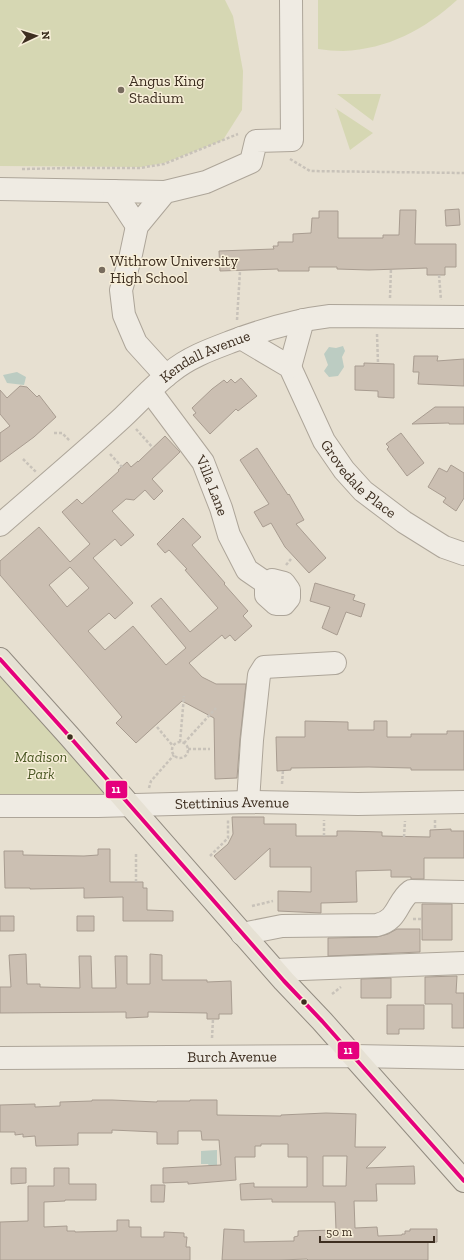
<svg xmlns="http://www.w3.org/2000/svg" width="464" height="1260" font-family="'Zilla Slab',serif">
<rect width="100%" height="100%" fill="#e7e0d1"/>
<path fill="#d6d7b3" d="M0,0H225L233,16L243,71L242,110L223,140L164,163L141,167L0,166Z
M318,0H457C424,30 388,49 343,51C335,51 326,50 318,49Z
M381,94L373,121L337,94Z
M336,108H335L373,133L350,150Z
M0,659L129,804L0,806Z"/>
<path fill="#bcccc2" d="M343,346L345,351L342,357L344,367L338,376L329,377L324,371L328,365L324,354L329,347L336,348Z
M17,372L26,377L24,385L7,383L3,375Z
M217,1150V1167L215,1176L208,1164H201V1151Z"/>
<path fill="#cbbfb2" stroke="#a89c90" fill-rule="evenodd" d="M459,209L460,225L446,226L445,210Z
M400,210H416L415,244H456V267H445V275H427V268L369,270L337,269V267H309V271H278V269L220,271L219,251L274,249L273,246H278V242H293V234L311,233L312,218H319V211H338V238H383V235H399Z
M414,356H438L437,361L464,359V386L418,384L419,372H413Z
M364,363L394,364V398L378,397V391L355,390V366H364Z
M241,378L257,396L238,411L236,409L210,434L193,415L196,413L192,408L212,389L224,380L227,383L231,379L235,383Z
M20,386L27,387L37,397L39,395L56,417L34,437L0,462V433L10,426L0,414V390L7,398Z
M435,407H464V424H449V423L412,424Z
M401,433L424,463L407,476L387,449L389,447L386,444Z
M165,436L180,452L152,479L163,491L154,500L145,490L134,500L126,499L112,511L134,535L121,546L115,539L93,558L133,603L115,619L109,613L88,631L105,650L133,626L166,665L186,648L151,606L161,598L190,632L218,608L185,570L187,569L169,550L165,553L157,544L183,518L201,537L192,545L225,583L224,584L248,611L243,616L252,626L235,641L230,635L225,639L222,635L189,663L202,677L216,684H246L240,739L237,778L215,779L214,718L182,701L136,743L116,723L122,717L82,670L0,575V561L39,527L70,562L90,544L62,512L77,499L82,504L119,471L118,470L127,462L131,467L138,461V462ZM70,567L89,588L67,607L49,585Z
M257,448L288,495L289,494L304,520L296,524L326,558L309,573L285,547L271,523L263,527L254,512L269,504L240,460Z
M451,465L464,473V498L456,511L443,502L446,498L428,487L439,468L447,472Z
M315,583L355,595L353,600L365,604L361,617L346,612L337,635L322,628L330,607L310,601Z
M305,721L348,722V730H374V721H387V737H411V734H447V731H464V770H411V768L369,767L291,768V770L277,771L276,737H305Z
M232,817H264V824H296V836H337V831H348L382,832V836L430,837V830L451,829V831H464V858H424V879H411V877H391V870L356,871L357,902L321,903V913L278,911V891L311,892V867H270V848L235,880L214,856L228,844L233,834Z
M98,849H110V882H143V888H147V910L173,911V921H123V897L84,898V888L30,889V888H5L4,851H23V855L84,856L98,855Z
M422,904H452V940H422Z
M0,916H14V931H0Z
M77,916H94V931H77Z
M397,929H420V952L328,956V938L377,937L388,934Z
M26,954L27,984H40V987L80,988L79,956H91L92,988H116L115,956H127V984H150V954L162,955V980H207V982L231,981L232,1014H219V1019H207V1013L148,1012V1017L126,1018V1012L0,1013V987H11L9,955Z
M457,976L456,993H464V1028H452V1004H425V977Z
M391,978V998H361V979Z
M387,1005H424V1029H399V1034H387Z
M92,1100H112L157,1102V1101H190V1100H217V1115L281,1116V1115L326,1113L356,1114L355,1147H386L366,1168L414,1166L415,1184H376L377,1201H354L355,1228L377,1227L378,1236L402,1235V1234H405V1231H410V1229H437V1242H428V1260H308L307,1259L279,1260H222L224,1229L244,1230V1242L294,1241V1237L298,1236V1231L336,1230L335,1202H272V1199L241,1200L240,1184L254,1183V1187H307V1157H288V1144H261V1146H255V1157H235L236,1180L188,1184V1182L163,1183V1168L221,1165L219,1140H202L201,1131H178V1144H157V1132L112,1130V1133H78V1145L36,1146L35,1136L23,1137V1134L15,1135V1132H0V1105L35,1104V1107L60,1106V1102L92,1101ZM323,1156H347L346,1186H323Z
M11,1168H26V1183L11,1184Z
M54,1168H69V1184H96V1200H65V1201L44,1202V1227L67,1226V1231H75V1232L117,1231V1220H129V1227H141V1237H164V1232L184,1233V1237H187L186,1247H190V1260H0V1222L28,1221V1186H54Z
M151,1185H165L164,1202H151Z"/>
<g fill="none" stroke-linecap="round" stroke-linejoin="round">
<defs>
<g id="minor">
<path d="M0,189L165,192"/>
<path d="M114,191L137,226"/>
<path id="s1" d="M241,338L290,367L324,441L344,470L363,491L404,522L444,547L464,554"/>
<path d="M290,367L303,320"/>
<path d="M166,376L136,343L124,315L121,290L130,259L137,226L165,192L206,182L251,162L256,141L292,140L291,0"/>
<path id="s2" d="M150,391L203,462L221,508L229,535L247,570L266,583V595L276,604H284L289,598V590L284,583L272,580L266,583"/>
<path id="s3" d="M0,525C41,489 83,454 123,417C139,402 154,385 171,372C189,357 212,349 233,341C265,329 296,320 330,316L464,317"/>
<path d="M248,802L252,740L259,675L264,667L335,663"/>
<path id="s4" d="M0,806H98L248,802L358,804L464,802"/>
<path d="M242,934L282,926L377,925C399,920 396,902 411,891L463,892"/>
<path d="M275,970L464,963"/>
<path id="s5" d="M0,1058L353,1056L464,1058"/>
</g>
<path id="major" d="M0,659L70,737L284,981L322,1021L464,1181"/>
</defs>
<use href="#minor" stroke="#ada599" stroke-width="24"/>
<use href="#major" stroke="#928b80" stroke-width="24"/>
<path stroke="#c8c2b9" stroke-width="2.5" stroke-dasharray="3 2" stroke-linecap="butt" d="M290,159L310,171L464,173
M22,169L70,168H140L164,164L238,134
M439,275L441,300
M390,298L391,268
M237,320L240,271
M377,334L378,363
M136,429L153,448
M54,433H62L70,441
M110,454L122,467
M23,459L36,472
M286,565L291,559
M157,727L173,746
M172 750a8 8 0 1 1 16 0a8 8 0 1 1-16 0Z
M180,742L184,696
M184,743L216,708
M188,749H210
M282,784L283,770
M149,788L151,781L174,755
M435,820V830
M324,836V820
M404,837L405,821
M210,856L228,838V820
M136,882V853
M252,906L273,901
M413,919H422
M332,994L341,987
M212,1038L213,1019"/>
<use href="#minor" stroke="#efebe3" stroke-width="22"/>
<use href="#major" stroke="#e6e1d4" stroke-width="22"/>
<defs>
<path id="bus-1" d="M0,659L70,737L284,981L322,1021L464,1181"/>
</defs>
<use href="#bus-1" stroke="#f7eed8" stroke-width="7"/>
<use href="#bus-1" stroke="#e5007d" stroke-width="4"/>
</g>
<g fill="#786c5e" stroke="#f7eed8" stroke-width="1.5">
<circle cx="121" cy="90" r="4"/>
<circle cx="102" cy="270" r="4"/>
</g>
<g fill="#3d2e20" stroke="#f7eed8" stroke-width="1.5">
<circle cx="70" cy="737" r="3.5"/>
<circle cx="304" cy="1002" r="3.5"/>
</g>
<g text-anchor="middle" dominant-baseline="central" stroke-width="3" stroke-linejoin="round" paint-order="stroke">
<g font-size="15" fill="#3d2e20" stroke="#f7eed8" text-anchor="start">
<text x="129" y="81">Angus King<tspan x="129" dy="17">Stadium</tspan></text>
<text x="110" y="261">Withrow University<tspan x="110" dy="17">High School</tspan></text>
</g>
<g font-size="15" fill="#3d2e20" stroke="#f7eed8">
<text stroke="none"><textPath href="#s3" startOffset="267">Kendall Avenue</textPath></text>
<text stroke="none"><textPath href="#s1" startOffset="190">Grovedale Place</textPath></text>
<text stroke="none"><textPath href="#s2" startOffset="114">Villa Lane</textPath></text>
<text stroke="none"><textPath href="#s4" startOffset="232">Stettinius Avenue</textPath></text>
<text stroke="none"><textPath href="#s5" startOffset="232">Burch Avenue</textPath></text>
</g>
<g font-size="15" font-style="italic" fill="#4d5a26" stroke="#f7eed8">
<text x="41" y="757">Madison<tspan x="41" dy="17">Park</tspan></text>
</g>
</g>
<g stroke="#f7eed8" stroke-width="1.5">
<rect x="105" y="780" width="23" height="19" rx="4" fill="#e5007d"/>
<rect x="337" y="1041" width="23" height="19" rx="4" fill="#e5007d"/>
</g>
<g font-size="11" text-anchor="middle" font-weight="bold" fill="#fff">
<text x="116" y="793">11</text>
<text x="348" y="1054">11</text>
</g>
<g transform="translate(36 36) rotate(86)" stroke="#f7eed8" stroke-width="3" paint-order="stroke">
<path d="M0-3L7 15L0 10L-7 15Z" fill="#3d2e20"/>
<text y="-6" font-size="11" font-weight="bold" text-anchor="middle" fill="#3d2e20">N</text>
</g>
<path d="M320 1236v6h114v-6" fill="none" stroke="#3d2e20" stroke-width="2"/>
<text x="326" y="1236" font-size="12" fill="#3d2e20" stroke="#f7eed8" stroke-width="3" paint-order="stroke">50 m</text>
</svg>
